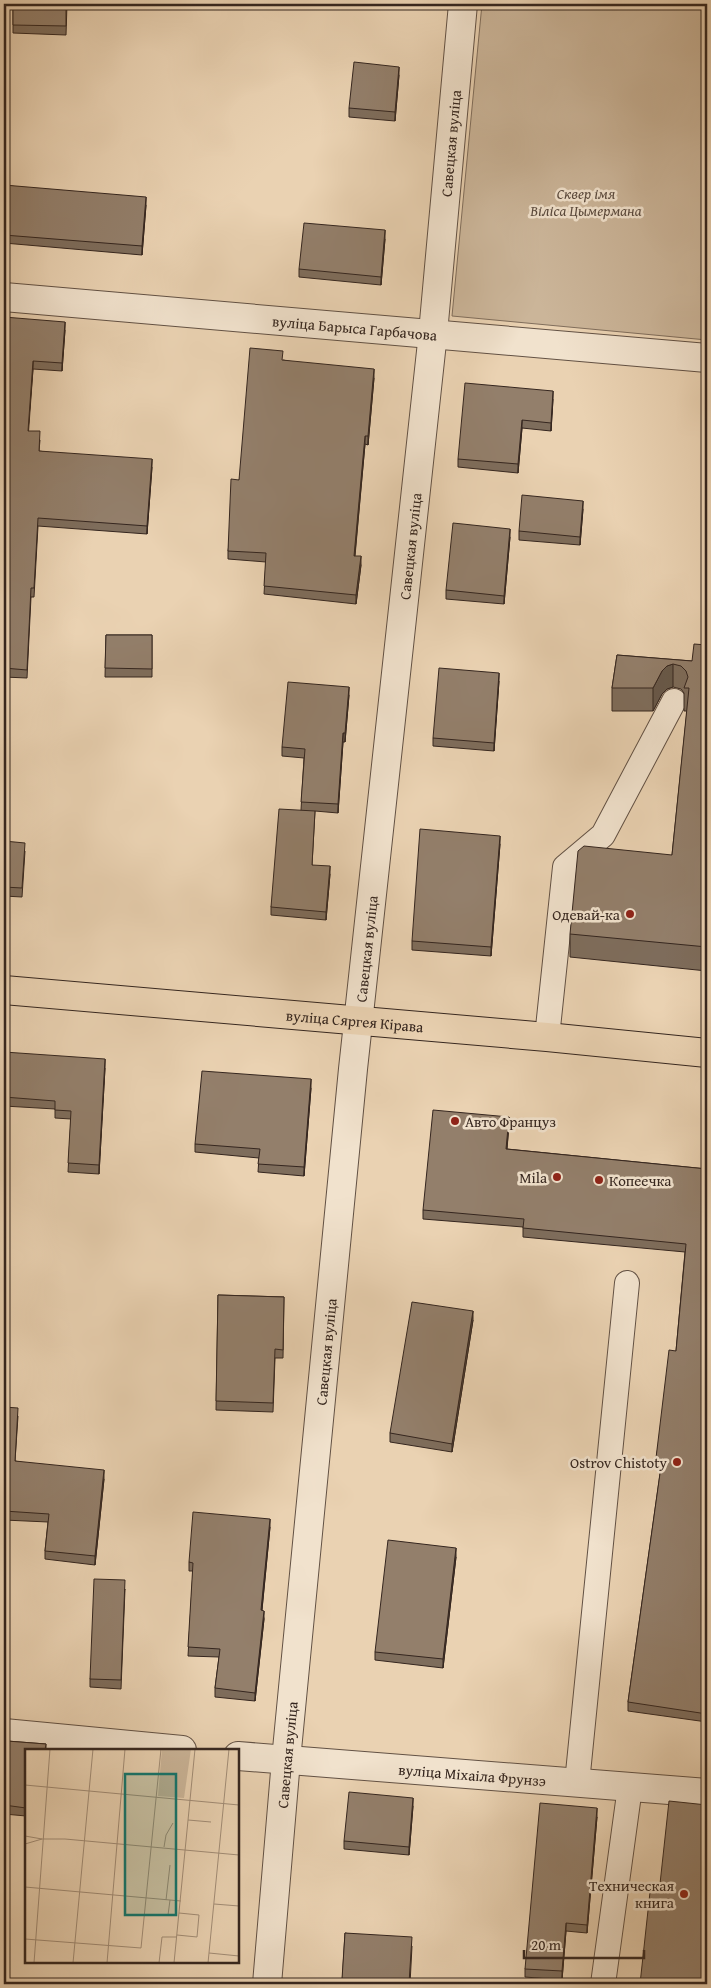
<svg xmlns="http://www.w3.org/2000/svg" width="711" height="1988" font-family="'Gentium Book Plus',serif">
<rect width="100%" height="100%" fill="#ead2b2"/>
<filter id="stains"><feTurbulence type="fractalNoise" baseFrequency=".004" numOctaves="4"/><feColorMatrix values="0 0 0 0 .2 0 0 0 0 .09 0 0 0 0 .02 0 0 0 .5 -.17"/></filter>
<radialGradient id="worn" r=".72"><stop offset=".6" stop-color="#630" stop-opacity="0"/><stop offset="1" stop-color="#630" stop-opacity=".3"/></radialGradient>
<path fill="#cbb599" stroke="#806e5c" d="M482,4H707V340L452,316Z"/>
<g fill="none" stroke-linecap="round" stroke-linejoin="round">
<defs>
<path id="lane" d="M547,1037L565,867L603,835L674,701
M577,1783L627,1283
M603,1984L630,1787"/>
<g id="street">
<path id="s1" d="M4,297L707,358"/>
<path d="M4,1733L182,1750"/>
<path id="s2" d="M238,1756L707,1793"/>
<path id="s3" d="M267,1984L286,1760L353,1069L433,333L463,4"/>
</g>
<g id="primary">
<path id="s4" d="M4,990L547,1037L707,1053"/>
</g>
</defs>
<use href="#lane" stroke="#625144" stroke-width="26"/>
<use href="#street" stroke="#625144" stroke-width="30"/>
<use href="#primary" stroke="#35261f" stroke-width="30"/>
<use href="#lane" stroke="#f1e2cd" stroke-width="24"/>
<use href="#street" stroke="#f1e2cd" stroke-width="28"/>
<use href="#primary" stroke="#ead2b2" stroke-width="28"/>
</g>
<path fill="#7e6d5c" stroke="#35261f" d="M13,4H67L66,35L13,33Z
M399,75L395,121L349,117V108Z
M4,185L146,205L142,255L4,243Z
M385,239L381,285L299,277V269Z
M4,317L65,330L62,371L33,369L28,431L40,440L39,451L152,467L147,534L38,526L34,597H31L27,678L4,677Z
M283,360L374,378L368,445L365,444L355,556L361,565L356,604L264,594L266,562L228,559V551L239,480Z
M553,399L551,431L522,428L518,473L458,467V459Z
M583,509L580,545L519,540V531Z
M510,537L504,604L446,599V590Z
M106,635H152V677H105Z
M707,645V971L570,957V934L672,855L687,711H684V693L681,689L673,687L667,689L662,694L653,711H612V688L617,655L692,661Z
M499,681L494,751L433,746V738Z
M349,695L345,742H343L338,813L315,811L312,865L330,874L326,920L271,915V907L301,810L304,758L282,756V747Z
M4,841L25,851L22,897L4,896Z
M500,844L491,956L412,950V941Z
M4,1052L105,1068L99,1174L68,1172L71,1119L55,1118V1109L4,1106Z
M311,1088L304,1176L258,1172L259,1158L195,1152V1144Z
M509,1125L507,1149L707,1169V1722L628,1711V1702L661,1467H656V1458L676,1351L685,1252L523,1237V1227L423,1219V1210Z
M218,1295L284,1297L283,1358H275L273,1412L216,1410Z
M473,1320L452,1452L390,1442V1433Z
M4,1407L18,1416L15,1461L104,1479L95,1565L45,1559V1551L48,1522L4,1520Z
M270,1527L262,1610L264,1619L255,1701L215,1697V1688L219,1657L188,1656L193,1571H189V1562Z
M456,1557L443,1668L375,1660V1652Z
M125,1589L121,1689L90,1687V1679Z
M7,1741L46,1744V1750H26V1816L4,1814V1774Z
M413,1806L409,1855L344,1849V1841Z
M597,1817L587,1933L566,1931L562,1980L525,1977V1969Z
M345,1933L412,1946L410,1984H342Z"/>
<path fill="#67594b" stroke="#35261f" d="M399,67V75L395,121V112Z
M146,197V205L142,255V246Z
M385,230V239L381,285V277Z
M65,322V330L62,371V363Z
M33,361V369L28,439V431Z
M374,369V378L368,445V436Z
M553,391V399L551,431V423Z
M522,420V428L518,473V464Z
M365,436V444L354,564V556Z
M152,459V467L147,534V526Z
M583,501V509L580,545V537Z
M510,529V537L504,604V596Z
M361,556V565L356,604V595Z
M673,664V687L667,689L662,694L653,711V688L662,671L667,666Z
M499,673V681L494,751V743Z
M349,687V695L345,742V733Z
M343,733V742L338,813V804Z
M500,836V844L491,956V947Z
M330,866V874L326,920V912Z
M105,1059V1068L99,1174V1165Z
M311,1079V1088L304,1176V1167Z
M509,1117V1125L506,1158V1149Z
M473,1311V1320L452,1452V1444Z
M104,1470V1479L95,1565V1556Z
M270,1519V1527L261,1619V1610Z
M456,1548V1557L443,1668V1659Z
M264,1611V1619L255,1701V1693Z
M413,1798V1806L409,1855V1847Z
M597,1808V1817L587,1933V1925Z
M566,1923V1931L562,1980V1971Z"/>
<path fill="#937f6b" stroke="#35261f" d="M13,4H66V26L13,25Z
M354,62L399,67L395,112L349,108Z
M4,185L146,197L142,246L4,235Z
M304,223L385,230L381,277L299,269Z
M4,317L65,322L62,363L33,361L28,431H40L39,451L152,459L147,526L38,518L34,588H31L27,670L4,668Z
M250,348L283,351L282,360L374,369L368,436H365L354,556H361L356,595L264,586L266,553L228,551L231,479L239,480Z
M465,383L553,391L551,423L522,420L518,464L458,459Z
M522,495L583,501L580,537L519,531Z
M453,523L510,529L504,596L446,590Z
M106,635H152V669L105,668Z
M694,644L707,645V947L570,934L578,851L584,846L672,855L689,688H684L688,677L686,671L681,666L673,664L667,666L662,671L653,688H612L617,655L692,661Z
M439,668L499,673L494,743L433,738Z
M288,682L349,687L345,733H343L338,804L301,802L305,749L282,747Z
M279,809L315,811L312,865L330,866L326,912L271,907Z
M420,829L500,836L491,947L412,941Z
M4,841L25,843L22,888L4,887Z
M4,1052L105,1059L99,1165L68,1163L71,1111L55,1110V1101L4,1097Z
M202,1071L311,1079L304,1167L258,1164L260,1149L195,1144Z
M433,1110L509,1117L506,1149L707,1169V1714L628,1702L662,1459L656,1458L669,1350L676,1351L686,1244L523,1228L524,1219L423,1210Z
M218,1295L284,1297L283,1350L275,1349L273,1403L216,1401Z
M412,1302L473,1311L452,1444L390,1433Z
M4,1407L18,1408L15,1461L104,1470L95,1556L45,1551L49,1514L4,1511Z
M193,1512L270,1519L261,1610L264,1611L255,1693L215,1688L220,1649L188,1647L193,1563L189,1562Z
M388,1540L456,1548L443,1659L375,1652Z
M94,1579L125,1580L121,1680L90,1679Z
M7,1741L46,1744L45,1750H26V1808L4,1805V1774Z
M349,1792L413,1798L409,1847L344,1841Z
M669,1801L707,1805V1984H640L650,1892L659,1893Z
M540,1803L597,1808L587,1925L566,1923L562,1971L525,1969Z
M345,1933L412,1937L409,1983L342,1979Z"/>
<g fill="#8f2418" stroke="#f1e2cd" stroke-width="2">
<circle cx="630" cy="914" r="5"/>
<circle cx="455" cy="1121" r="5"/>
<circle cx="557" cy="1177" r="5"/>
<circle cx="599" cy="1180" r="5"/>
<circle cx="677" cy="1462" r="5"/>
<circle cx="684" cy="1894" r="5"/>
</g>
<g text-anchor="middle" dominant-baseline="central" stroke-width="5" stroke-linejoin="round" paint-order="stroke">
<g font-size="15" fill="#35261f" stroke="#f1e2cd">
<text stroke="none"><textPath href="#s3" startOffset="1850">Савецкая вуліца</textPath></text>
<text stroke="none"><textPath href="#s1" startOffset="352">вуліца Барыса Гарбачова</textPath></text>
<text stroke="none"><textPath href="#s3" startOffset="1445">Савецкая вуліца</textPath></text>
<text stroke="none"><textPath href="#s3" startOffset="1040">Савецкая вуліца</textPath></text>
<text stroke="none"><textPath href="#s4" startOffset="352">вуліца Сяргея Кірава</textPath></text>
<text stroke="none"><textPath href="#s3" startOffset="635">Савецкая вуліца</textPath></text>
<text stroke="none"><textPath href="#s3" startOffset="230">Савецкая вуліца</textPath></text>
<text stroke="none"><textPath href="#s2" startOffset="235">вуліца Міхаіла Фрунзэ</textPath></text>
</g>
<g font-size="15" font-style="italic" fill="#5a4a3e" stroke="#f1e2cd">
<text x="586" y="193">Сквер імя<tspan x="586" dy="17">Віліса Цымермана</tspan></text>
</g>
<g font-size="15" fill="#35261f" stroke="#f1e2cd" text-anchor="end">
<text x="620" y="914">Одевай-ка</text>
<text x="465" y="1121" text-anchor="start">Авто Француз</text>
<text x="547" y="1177">Mila</text>
<text x="609" y="1180" text-anchor="start">Копеечка</text>
<text x="667" y="1462">Ostrov Chistoty</text>
<text x="674" y="1885">Техническая<tspan x="674" dy="17">книга</tspan></text>
</g>
</g>
<g transform="translate(25 1749)">
<rect width="214" height="214" fill="#ead2b2"/>
<path d="M137,0H166L159,49L133,47Z" fill="#cbb599"/>
<path fill="none" stroke="#a28d77" stroke-width="1" d="M0,36L214,56M163,71L186,73M0,87L17,90M0,95L17,90H40L214,106M139,98L141,86L148,74M0,138L156,152M141,151L145,116M189,155L214,157M143,166L145,151M152,186L172,188L174,166L154,164M0,190L116,199L136,0M184,204L214,207M9,214L25,0M48,214L68,0M82,214L100,0M134,214L137,188H152M149,214L170,0M183,214L204,0"/>
<path fill="#0f766e" fill-opacity="0.15" stroke="#0f766e" stroke-width="2.5" d="M100,25H151V166H100Z"/>
<rect width="214" height="214" fill="none" stroke="#35261f" stroke-width="2.5"/>
</g>
<rect width="711" height="1988" fill="none" stroke="#ead2b2" stroke-width="20"/>
<rect x="5" y="5" width="701" height="1978" fill="none" stroke="#35261f" stroke-width="2.5"/>
<rect x="10" y="10" width="691" height="1968" fill="none" stroke="#35261f"/>
<path d="M524 1950v8h120v-8" fill="none" stroke="#35261f" stroke-width="2.5"/>
<text x="531" y="1950" font-size="15" fill="#35261f" stroke="#f1e2cd" stroke-width="4" paint-order="stroke">20 m</text>
<rect width="100%" height="100%" filter="url(#stains)"/>
<rect width="100%" height="100%" fill="url(#worn)"/>
</svg>
